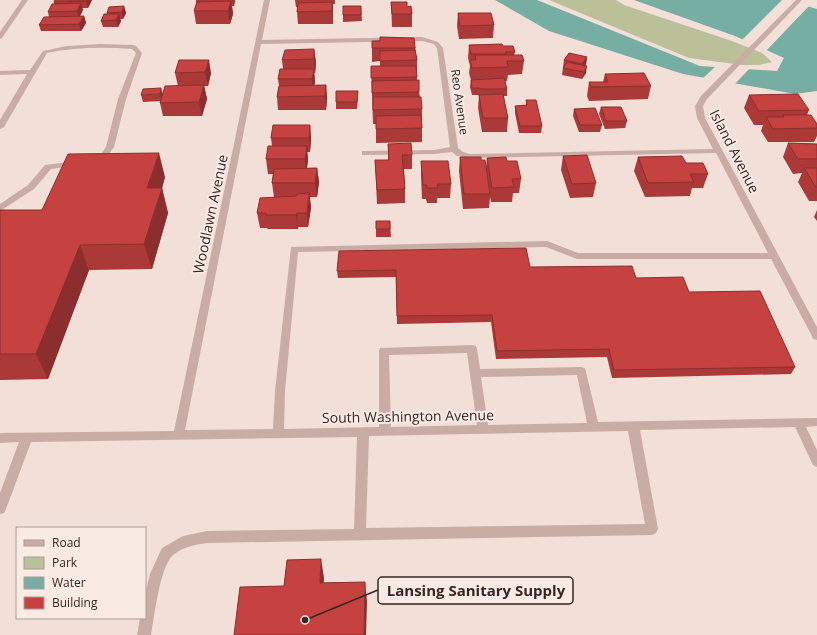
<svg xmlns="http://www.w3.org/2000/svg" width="817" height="635" font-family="'Open Sans',sans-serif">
<rect width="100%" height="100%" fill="#f1dfd8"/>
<path fill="#bbc098" d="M549,0H616L624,5L732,41L762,53L772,62L759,65H742L689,58Z"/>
<path fill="#77aea3" d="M495,0H537L700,66L777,71L784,58L735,36L634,0H786L817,9V91L795,94L683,74L549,31Z"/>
<path fill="#f1dfd8" d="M782,0H793L810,5L765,52L741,41Z
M717,65L751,67L734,85L702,79Z"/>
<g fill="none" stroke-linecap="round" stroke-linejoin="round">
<path fill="#c9aca4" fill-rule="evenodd" d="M22,0H28L2,38L0,39V32Z
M264,0H270L262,40L422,37L438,42L443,48L458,148L463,152L470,154L713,149L697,118L695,106L701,96L796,0H802L707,99L703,106L705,118L817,327V340L813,339L812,336L771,259H577L546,247L298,252L285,391L284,429L379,427V351L380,348L472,345L476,346L477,349L480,369L581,367L585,368L598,422L817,418V426L806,427L817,450V467L813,465L795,427L640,430L658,529L656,533L652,535L207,543C194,545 183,547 173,555C160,566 154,618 151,635H137L140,618H145V595L150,574L162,548L183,536L207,531L354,529L357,437L31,442L6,509L4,513L0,514V493L19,442L0,443V433L174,431ZM422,41L434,44L437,48L450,147L434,150L365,151H362V155L434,154L452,152L457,156L470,158L716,153L768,253H578L547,241L291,247L275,391L273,429L185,430L261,44ZM467,353L477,425L391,427L389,355ZM577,375L587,423L488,425L481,377ZM628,431L645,524L366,528L369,436Z
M100,44L134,45L136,46L142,53L126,99L114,147L103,162H96L92,160L98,158L106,147L118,99L136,53L132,49C104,47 75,47 47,53L4,127L0,129V120L27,74L0,75V71L30,70L43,51L67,46Z
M76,161L80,163L79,165L51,169L34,189L0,211V204L28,185L45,165Z"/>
</g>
<path fill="#aa3937" d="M92,0L88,8H82L83,10L80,16H84L86,23L81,31H41L39,25L49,17L48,12L54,4V2Z
M196,0H235L234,6H232L233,14L230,24H196L194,11L196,4Z
M295,0H335V4H333V24H298L297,12V7H296Z
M391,2L407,7L412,14V27H392Z
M124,6L126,13L123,19H120L121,21L118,27H103L101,21L107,14V13Z
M343,6H361L362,21L343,22Z
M458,13L494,25L493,38L459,39L457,26Z
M414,38L417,60V80L422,109V142L376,143V124H373L371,66H380V61L372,62V41Z
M469,45L503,46L515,52L514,55L524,61L522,74L508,75L507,81H505L507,89V96H503L508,118L507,132H482L478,108L479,95H472L470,87L471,80L469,73L470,66L468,58Z
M314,49L316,63L315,73H314L315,82L314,85H326L327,99L326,110H278L277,97L279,86L278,79L283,69L282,60Z
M587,57L586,64L585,66L586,73L582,79L562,75L564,60Z
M179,60L211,73L208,86H204L207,99L202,116H163L160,103V101L143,102L141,95L163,94L178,86L175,73Z
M605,74L651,86L648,99L589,101L587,96L589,82H603Z
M749,95L809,110L807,115L817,124V136L814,142H768L761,131L763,125H754L744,108Z
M358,98L357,109H336V102Z
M526,100L542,126L541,133H519L515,113V106L526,105Z
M601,107L627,121L625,128L605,129L599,114Z
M574,109L602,125L600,132H579L573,116Z
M310,125L311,139L310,152H307L308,160L307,168H317L319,182L317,197H310L311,208L308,227H298V229H268L267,228H260L257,213L274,197L272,183L274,174H268L266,159L272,146L271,138Z
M788,143L817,144V201H809L798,182L802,173L793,174L783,157Z
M388,144L412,155V169H404L405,189V203L377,204L375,160H388Z
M563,156L596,183L593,197L570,198L561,170Z
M460,157L481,160L486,168L487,158L507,161L521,179L519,193H513L512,202H491L490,197L489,208L463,209L459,171Z
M638,157L686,163L708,174L703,188H692L690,196L645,197L634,171Z
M421,161L451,184L450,198H437V203H427L426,199H422L421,175Z
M165,177L162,188L168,213L152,269L89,270L48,379L0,380V210H42Z
M817,210V221L814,217Z
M376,221H390L391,237H376Z
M530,267L636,278L689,292L795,367L791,374L612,378L607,357L496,359L491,322L397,324L396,277L338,278L337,271Z"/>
<path fill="#8b2e2d" d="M87,0H92L88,8L86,1Z
M233,0H235L234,6Z
M231,1L233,14L230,24L228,11Z
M332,2L333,15V24L332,11Z
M81,3L83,10L79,18L77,11Z
M124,6L126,13L123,19L122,12Z
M119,14L121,21L118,27L116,20Z
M84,16L86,23L81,31L79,24Z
M314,49L316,63L315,73L314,59Z
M587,57L586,64L581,71L582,64Z
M209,60L211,73L208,86L205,72Z
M587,66L586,73L582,79L584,72Z
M314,69L315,82L313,93L312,79Z
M204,85L207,99L202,116L199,102Z
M326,85L327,99L326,110L325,96Z
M161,88L163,95L162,101L160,94Z
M310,125L311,139L310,152L309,138Z
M307,146L308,160L306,173L305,159Z
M159,153L165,177L162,188L168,213L152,269L144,244L147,188Z
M317,168L319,182L317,197L315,183Z
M309,193L311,208L308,227L307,213Z
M297,213L298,227V229L296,215Z
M80,245L89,270L48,379L36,354Z
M321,559L324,578L323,602L320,583Z
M365,582L367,601L366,635H364Z"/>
<path fill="#c64240" stroke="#8b2e2d" d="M55,0H87L86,1L54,2Z
M231,1L228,11H194L197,2Z
M332,2V11L297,12L298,3Z
M391,2H407V7L411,6L412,14H392Z
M81,3L77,11L48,12L52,4Z
M124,6L122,12L107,13L109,7Z
M343,6H361V15H343Z
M458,13H491L494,25L460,26Z
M104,14H119L116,20L101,21Z
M84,16L79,24L39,25L44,17Z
M380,37L414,38L415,48H372V41H380Z
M502,44L503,46H513L515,52H505L506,54H471L469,45Z
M314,49V59L282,60L285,50Z
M415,50L417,60L380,61V51Z
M569,53L587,57L582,64L564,60Z
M475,55H522L524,61H507L508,67L472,68L470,60H476Z
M179,60H209L205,72L175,73Z
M567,62L587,66L584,72L563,68Z
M371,66H416L417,77L371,78Z
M280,69H314L312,79H278Z
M644,73L651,86L591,87L589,82H608L605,74Z
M504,78L507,89H480V88H472L471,80Z
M419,80V92L372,93V81Z
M204,85L199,102L160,103L165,86Z
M326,85L325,96L277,97L279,86Z
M161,88L160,94L141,95L143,89Z
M336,91H358L357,102H336Z
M503,94L508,118H483L479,95Z
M798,94L809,110L759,111L749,95Z
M373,97H421L422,109L373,110Z
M526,100H536L542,126H520L515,106L527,105Z
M601,107H621L627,121H606Z
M595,108L602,125H580L574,109Z
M421,115L422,128L376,129V116Z
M783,115H811L817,124V128L773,129L766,117H784Z
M273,125H310L309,138H271Z
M411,143L412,155H402L405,189L377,190L375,160H389L388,144Z
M788,143L817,144V159H798Z
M268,146H307L305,159H266Z
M159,153L147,188H162L144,244L80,245L36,354H0V210H42L68,154Z
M587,155L596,183L572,184L563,156Z
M682,156L686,163H703L708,174H690L694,182L648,183L638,157Z
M460,157H481V160H485L490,194H464Z
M506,157L507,161H517L521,179H512L514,187L492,188L487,158Z
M421,161H448L451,184H437L438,188H427V185H423Z
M317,168L315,183H272L274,169Z
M804,168H817V187H816Z
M309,193L307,213H297L296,215H266V213H257L260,198L296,196L297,194Z
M376,221H390V229H376Z
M526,248L530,267L632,266L636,278L683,277L689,292L760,291L795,367L614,370L609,349L497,351L492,315L397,316L396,270L337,271L339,251Z
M321,559L320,583L365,582L364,635H234L240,587L284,586L287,560Z"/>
<g text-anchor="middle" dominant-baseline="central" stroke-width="4" stroke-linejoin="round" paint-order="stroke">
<g font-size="12" fill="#342726" stroke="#f9eae4">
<text transform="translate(460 102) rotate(82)">Reo Avenue</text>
</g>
<g font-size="14" fill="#342726" stroke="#f9eae4">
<text transform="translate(735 151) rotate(63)">Island Avenue</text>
<text transform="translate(210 214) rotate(-78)">Woodlawn Avenue</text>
<text transform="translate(408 416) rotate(-1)">South Washington Avenue</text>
</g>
</g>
<path fill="none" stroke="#342726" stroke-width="1.5" d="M305 620L378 590"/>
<circle fill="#342726" stroke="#f9eae4" stroke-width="1.5" cx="305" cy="620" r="4"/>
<rect fill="#f9eae4" stroke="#342726" stroke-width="1.5" x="378" y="577" width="195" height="27" rx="4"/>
<g font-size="15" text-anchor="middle" font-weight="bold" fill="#342726">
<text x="476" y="596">Lansing Sanitary Supply</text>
</g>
<rect x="16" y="527" width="130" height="92" fill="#f9eae4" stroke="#aa9c98"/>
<rect x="24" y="540" width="20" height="6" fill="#c9aca4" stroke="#aa9c98"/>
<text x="52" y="547" font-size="12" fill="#342726">Road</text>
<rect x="24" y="557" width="20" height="12" fill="#bbc098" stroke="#aa9c98"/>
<text x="52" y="567" font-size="12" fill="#342726">Park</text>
<rect x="24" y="577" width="20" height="12" fill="#77aea3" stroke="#aa9c98"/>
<text x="52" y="587" font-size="12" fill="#342726">Water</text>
<rect x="24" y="597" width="20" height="12" fill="#c64240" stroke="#aa9c98"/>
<text x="52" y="607" font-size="12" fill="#342726">Building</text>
</svg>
